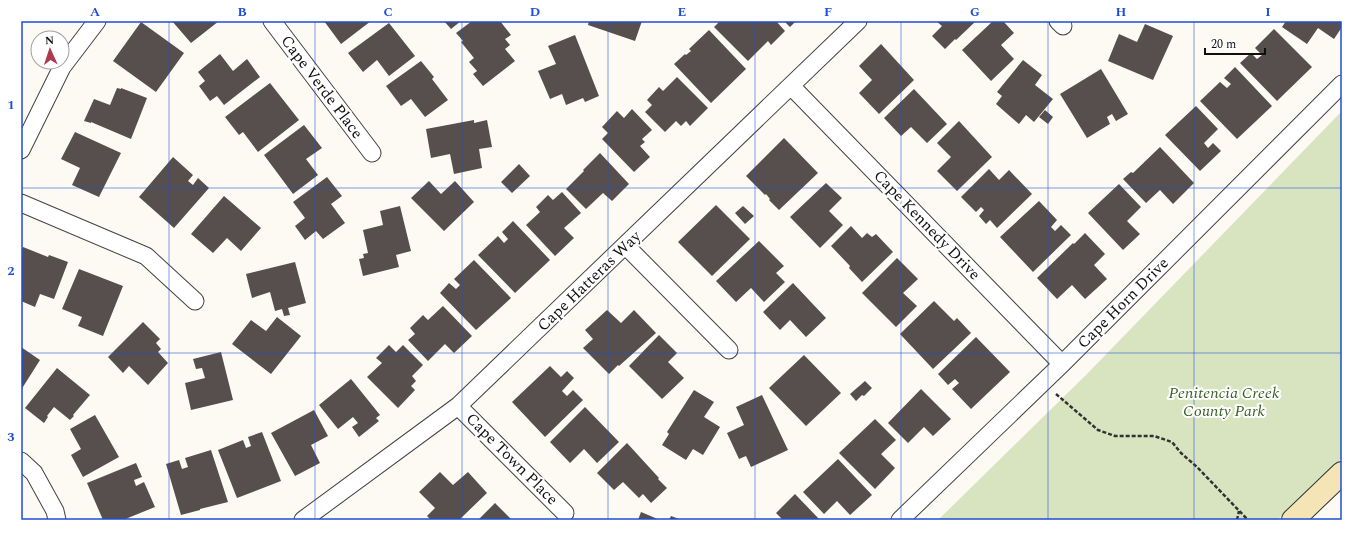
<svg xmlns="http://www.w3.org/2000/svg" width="1363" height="541" font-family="Spectral,serif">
<rect width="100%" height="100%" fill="#fdfaf3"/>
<path fill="#d8e4c0" d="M1342,111V458L1277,520H938L1086,375Z"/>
<path fill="#564f4d" d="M172,21H219L191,43Z
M324,21H371L341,44Z
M444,21H461L451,29Z
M472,21H500L511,35L505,39L510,45L505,49L515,61L483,86L473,74L477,71L469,62L474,58L461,42L463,41L456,33Z
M589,21H642L635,41L588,25Z
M720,21H776L785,31L771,45L768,41L748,61L714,27Z
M784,21H796L790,27Z
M936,21H976L956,40L955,39L945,49L932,36L942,26Z
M993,21H1003L1014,33L1001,45L1014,59L991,81L962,50Z
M1286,21H1342V27L1334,39L1318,28L1307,44L1282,27Z
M141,22L184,53L156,92L113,61Z
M389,23L415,56L389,76L377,60L363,72L348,53Z
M1145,24L1173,36L1153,80L1108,61L1119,34L1137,42Z
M1274,29L1312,67L1277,101L1240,63L1251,53L1257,59L1262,55L1255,48Z
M709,30L746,69L711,103L674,64L685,54L686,55L691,51L689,49Z
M575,35L599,96L585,102L583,98L566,105L562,94L550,99L538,71L556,64L548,46Z
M881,44L914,80L879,114L859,93L872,80L859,66Z
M220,54L233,71L247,59L260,77L224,105L217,96L210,101L199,86L205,81L198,72Z
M1023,60L1042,75L1035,85L1053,99L1034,122L1026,115L1019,124L996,104L1002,96L997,92Z
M421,61L434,77L432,79L448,100L425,117L411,99L401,106L386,86Z
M1235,67L1272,106L1237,139L1200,101L1220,82L1227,88L1231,84L1224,78Z
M1101,69L1128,114L1116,121L1112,114L1107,117L1110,124L1087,138L1060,94Z
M677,77L708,108L690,126L686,121L681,126L676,121L665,132L645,112L652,105L647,100L659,87L663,91Z
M270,83L299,120L258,152L243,132L239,135L225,117Z
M117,88L121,89V88L147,98L131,139L91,122V123L84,121L94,99L110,105Z
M914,89L947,124L927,143L911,127L901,136L884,118Z
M1196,106L1218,129L1204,143L1208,148L1213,143L1221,151L1200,171L1165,135Z
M632,109L652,130L642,139L645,142L640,146L650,157L634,172L602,139L608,133L602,127L617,111L624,118Z
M1045,110L1053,117L1048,124L1039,117Z
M474,120V123L487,120L492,147L479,149L482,168L454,174L450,154L431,158L426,129Z
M959,121L992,157L957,191L937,171L951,157L937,143Z
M304,125L322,148L306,159L318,175L293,194L264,155Z
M75,132L121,153L99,197L72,185L80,168L61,159Z
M784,138L818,173L779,210L769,200L770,199L766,194L765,195L746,176Z
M1160,147L1194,183L1173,204L1160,190L1146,203L1123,179L1131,172L1133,173Z
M600,153L629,184L612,201L603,193L586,209L566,189L584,171L583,170Z
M173,157L193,175L188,181L193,185L198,178L209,188L174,228L139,197Z
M519,164L530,176L512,193L501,182Z
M989,169L999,180L1009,170L1032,194L997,228L990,220L986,224L979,216L984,210L981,207L976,212L961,197Z
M327,177L342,196L331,204L345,223L323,239L316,231L305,240L295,226L305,218L293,202Z
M429,181L441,194L455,181L474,202L444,231L411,198Z
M826,183L842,198L829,211L843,225L820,248L790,217Z
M1119,184L1141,207L1127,221L1140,234L1123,250L1088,213Z
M562,192L581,213L564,228L574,238L555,256L526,225L540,212L536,207L548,195L553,200Z
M224,196L261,228L241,251L227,238L213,253L191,234Z
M1039,201L1057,220L1051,227L1055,231L1061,225L1071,235L1033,272L1000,237Z
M716,205L750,239L712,276L678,242Z
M400,206L411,251L396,255L399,267L363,276L359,259L364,258L363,254L368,253L363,230L383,225L380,211Z
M743,206L754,216L745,224L735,213Z
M513,221L550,260L515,293L478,255L498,236L504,243L508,239L502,232Z
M851,226L862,238L867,233L872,237L876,234L893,252L862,282L849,268L850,266L831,246Z
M1085,233L1105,254L1094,265L1107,279L1085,299L1072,285L1057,299L1037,278L1073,243L1074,244Z
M759,241L784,266L776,273L785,282L764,302L751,288L736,302L716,281Z
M23,247L48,257L49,255L68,262L54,299L40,294L35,307L21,301V251Z
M897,258L918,279L903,293L917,306L896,327L862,293Z
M474,260L511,298L476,330L440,293L449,283L456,289L460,285L454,279Z
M295,262L306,303L288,308L290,315L284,316L282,309L275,311L270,292L252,298L246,274Z
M79,269L123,286L103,336L78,326L82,317L62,309Z
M793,283L826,318L806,337L790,320L780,330L763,312Z
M934,301L954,321L957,318L971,333L933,369L900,334Z
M443,306L472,336L454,353L445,344L428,361L408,340L415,334L410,328L423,315L428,320Z
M607,310L621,323L634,310L656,333L619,366L618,365L609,374L583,348L593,339L585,330Z
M277,317L301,336L271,374L232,344L251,320L266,331Z
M143,322L160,339L156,343L161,349L158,352L168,363L148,385L129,366L123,373L108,357Z
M659,335L677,353L668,362L684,378L662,399L629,366Z
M976,337L1010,372L971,409L952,389L959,383L955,379L948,385L938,374Z
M389,345L396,352L403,345L423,365L412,376L416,381L411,386L415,390L398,408L367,377L382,363L376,358Z
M21,347L40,360L21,390Z
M221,352L233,400L191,410L185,383L205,378L202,368L196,369L193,359Z
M804,355L841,393L806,426L769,388Z
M550,366L561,377L567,371L574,378L562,391L567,396L573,390L583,400L545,437L512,402Z
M57,368L90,395L73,415L74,416L70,420L54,407L47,416L48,417L44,423L25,408Z
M351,379L380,415L376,418L379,421L359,437L352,427L358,423L353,417L338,429L319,405Z
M865,381L872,388L864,396L862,395L856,401L850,394Z
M921,389L951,419L933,436L924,427L908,443L888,423Z
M694,390L714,402L704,417L720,427L703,455L693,449L686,460L662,445L669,434L667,432Z
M762,395L788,450L751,467L746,456L739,459L727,433L744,425L736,407Z
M585,407L619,442L597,463L584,449L570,463L550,442Z
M314,410L328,436L311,445L320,463L295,476L271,433Z
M95,415L119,457L83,477L71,455L81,449L70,429Z
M875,419L896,440L881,454L895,468L875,489L839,453Z
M262,432L281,481L237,498L218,450L243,440L246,448L251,446L248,437Z
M627,443L659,478L658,479L667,488L651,503L643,494L639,498L623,482L614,490L597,473Z
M211,450L228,502L200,509V510L181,515L166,464L179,460L182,469L188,467L185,458Z
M838,459L872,495L850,515L837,501L824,514L803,492Z
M136,463L142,477L134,480L136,486L144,482L155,507L123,520H103L87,483Z
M440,472L453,485L468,472L487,493L459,520H431L427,516L435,508L419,492Z
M795,494L820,520H781L782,519L776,513Z
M495,503L512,520H478Z
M641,512L660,520H638Z
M671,516L682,520H669Z"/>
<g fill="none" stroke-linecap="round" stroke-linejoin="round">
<defs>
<path id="minor" d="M272,21L372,153
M1058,21L1063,26
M791,86L1062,364
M21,150L62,67L97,21
M21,203L146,256L195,301
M626,246L729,350
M458,406L565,513
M21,461L34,473L55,511L57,520
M303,520L458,406L858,21
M900,520L1062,364L1342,84"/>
<path id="secondary" d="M1293,520L1342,473"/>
</defs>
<use href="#minor" stroke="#424242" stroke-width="19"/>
<use href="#secondary" stroke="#313131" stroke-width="24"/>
<path stroke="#313131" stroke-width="2.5" stroke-dasharray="4 2" stroke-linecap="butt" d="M1056,394L1098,430L1115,436H1154L1172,442L1181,453L1197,467L1248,520
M1237,520L1239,511"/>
<use href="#minor" stroke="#fff" stroke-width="17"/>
<use href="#secondary" stroke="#f5e4b6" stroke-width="22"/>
</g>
<path fill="none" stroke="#1d4ed8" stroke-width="1" stroke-opacity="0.55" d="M169,21V520M315,21V520M462,21V520M608,21V520M755,21V520M901,21V520M1048,21V520M1194,21V520M21,188H1342M21,353H1342"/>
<g text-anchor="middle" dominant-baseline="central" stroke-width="4" stroke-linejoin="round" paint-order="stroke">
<g font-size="16" fill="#0f0f0f" stroke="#fff">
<text transform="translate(322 87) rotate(53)">Cape Verde Place</text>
<text transform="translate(927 225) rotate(46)">Cape Kennedy Drive</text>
<text transform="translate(589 281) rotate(-44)">Cape Hatteras Way</text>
<text transform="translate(1123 303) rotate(-45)">Cape Horn Drive</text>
<text transform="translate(512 459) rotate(45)">Cape Town Place</text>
</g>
<g font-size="16" font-style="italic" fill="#3b5f27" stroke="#fff">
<text x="1224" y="393">Penitencia Creek<tspan x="1224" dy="18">County Park</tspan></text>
</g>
</g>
<rect width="1363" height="541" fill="none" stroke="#ffffff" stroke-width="44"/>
<g transform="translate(50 50) rotate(357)"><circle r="19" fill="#ffffff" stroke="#9f9f9f"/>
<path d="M0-3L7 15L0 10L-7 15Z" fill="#ae3850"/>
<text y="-6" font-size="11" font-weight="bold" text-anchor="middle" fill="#0f0f0f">N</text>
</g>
<path d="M1205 48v6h60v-6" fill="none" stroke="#0f0f0f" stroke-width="2"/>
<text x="1211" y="48" font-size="12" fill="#0f0f0f" stroke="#ffffff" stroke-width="3" paint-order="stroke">20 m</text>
<rect x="22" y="22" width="1319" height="497" fill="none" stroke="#1d4ed8" stroke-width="1.5"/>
<g font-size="13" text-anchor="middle" font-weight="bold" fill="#1d4ed8">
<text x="95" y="16">A</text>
<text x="242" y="16">B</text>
<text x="388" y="16">C</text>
<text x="535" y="16">D</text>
<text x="682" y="16">E</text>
<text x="828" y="16">F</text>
<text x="975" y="16">G</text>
<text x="1121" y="16">H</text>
<text x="1268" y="16">I</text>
<text x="11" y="109">1</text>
<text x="11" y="275">2</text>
<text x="11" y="441">3</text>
</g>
</svg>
